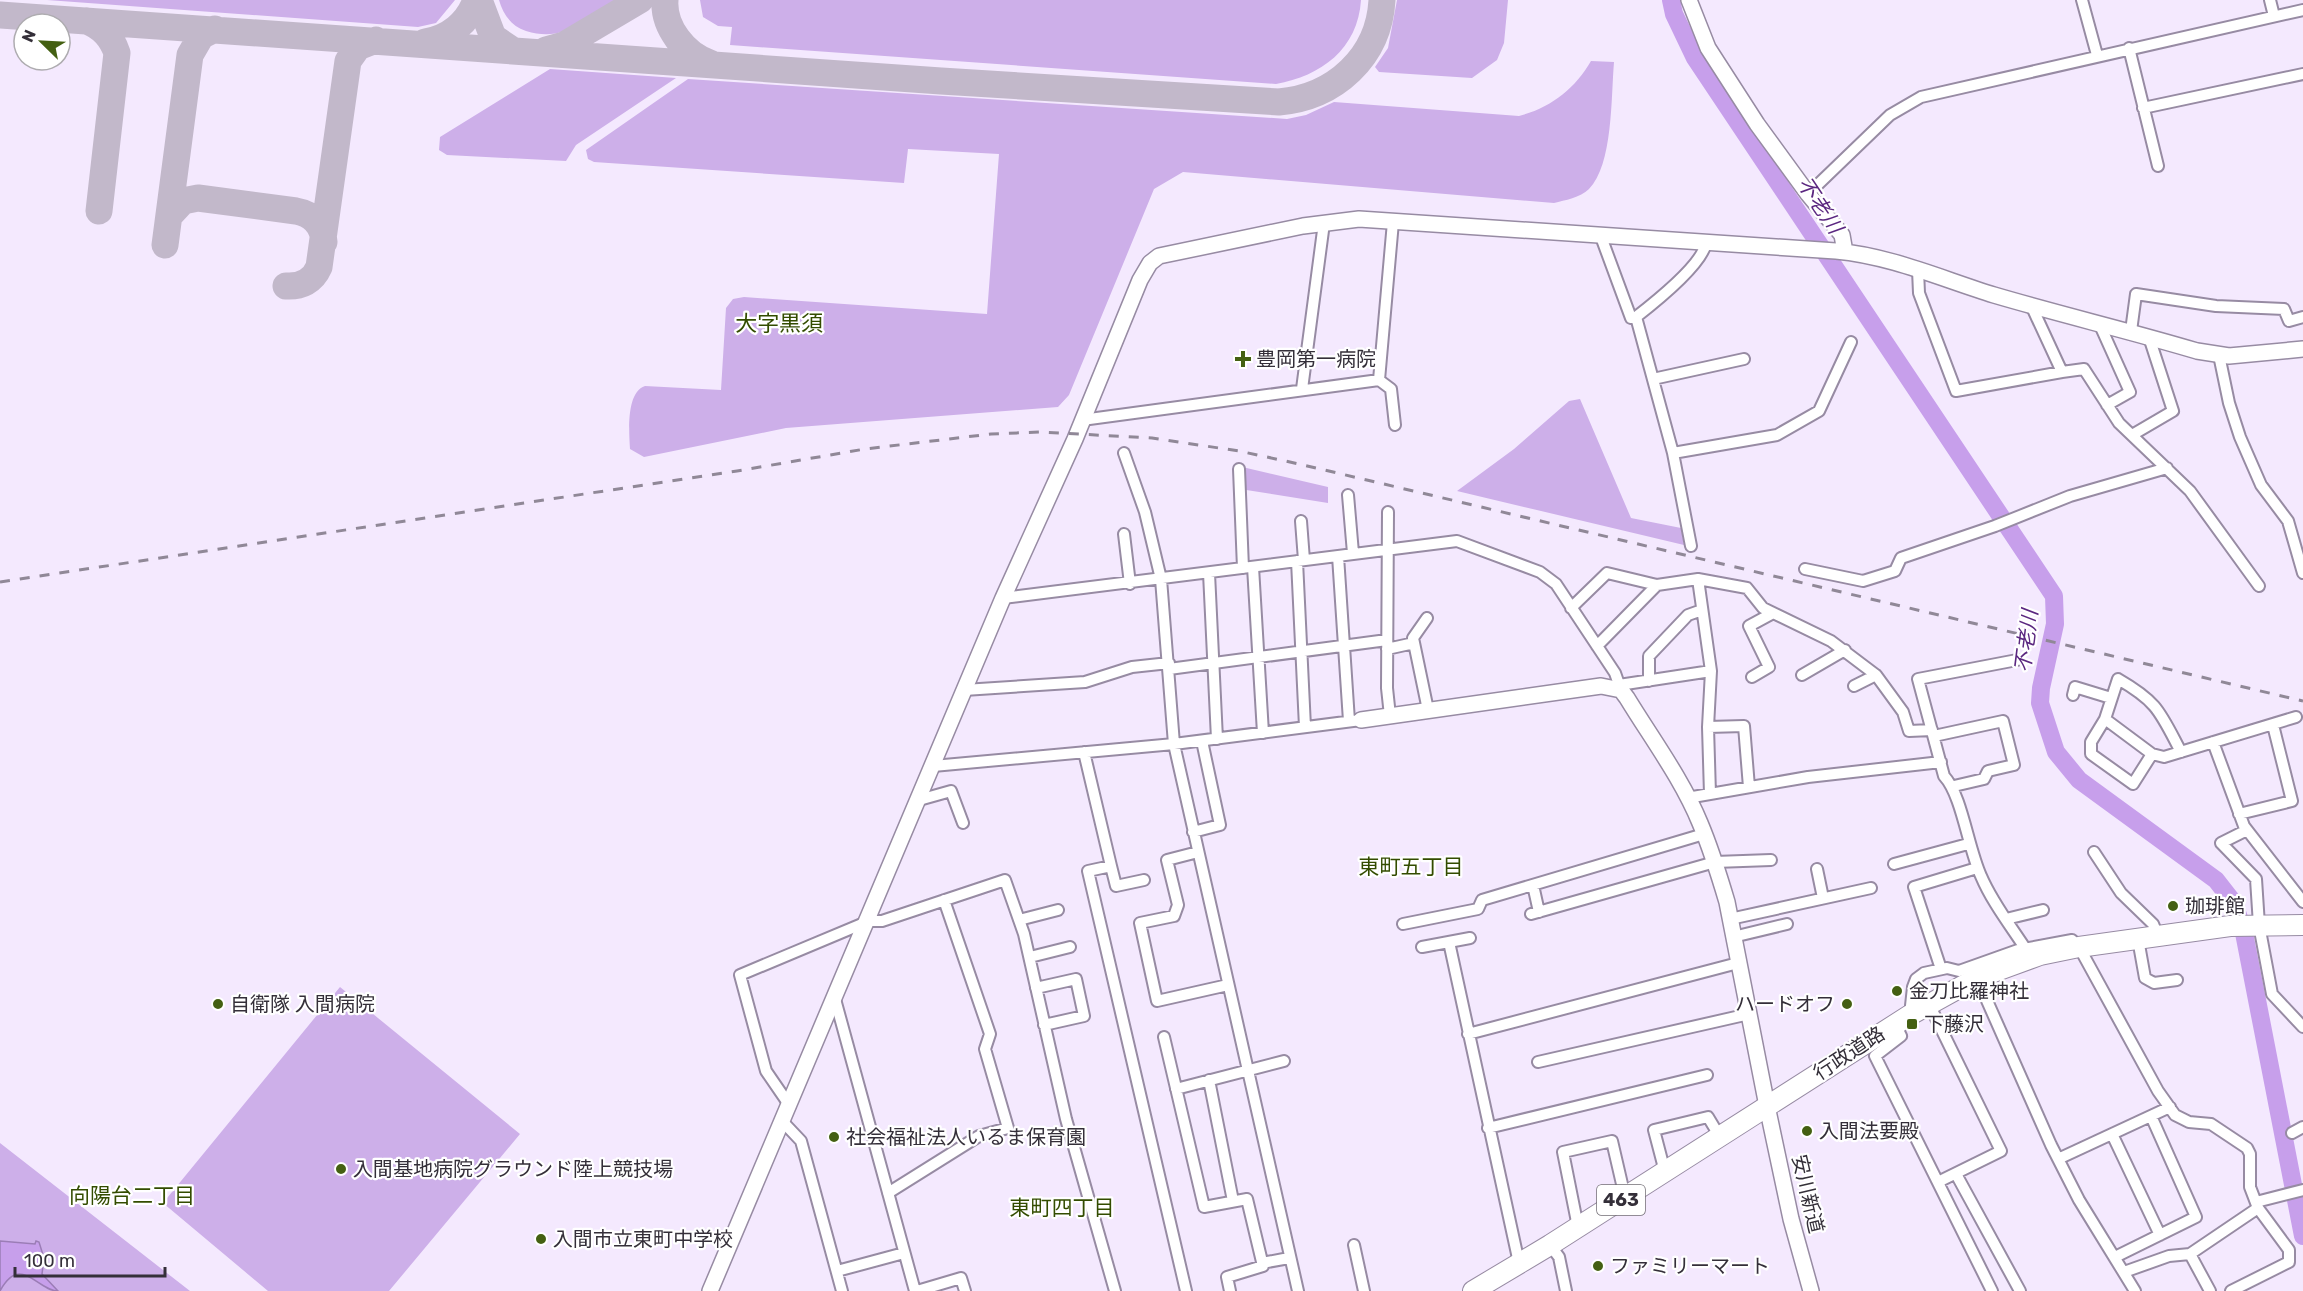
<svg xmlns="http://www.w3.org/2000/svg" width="2303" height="1291" font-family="Rubik,'Noto Sans JP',sans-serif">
<rect width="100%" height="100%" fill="#f4e9fe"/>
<path fill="#cdafe9" d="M47,0H455L436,23L418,27Z
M499,0H616C584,20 564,43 526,31C511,26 503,14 499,0Z
M700,0H1361C1358,49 1321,76 1276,84L730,45L732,27L718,26L703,17Z
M1397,0H1508L1504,43L1497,60L1472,78L1379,72L1375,67L1388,48Z
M1591,61L1614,62C1611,97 1613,165 1589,189C1580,198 1565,200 1554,203L1183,172L1154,189L1069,395L1058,407L786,428L644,457L630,449C629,432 626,392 645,386L721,390L726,308L733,299L744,297L987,314L999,154L908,149L904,183L594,162L588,159L586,150L688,79L1287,119L1306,115L1334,102L1519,116C1550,108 1575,89 1591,61Z
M550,69L676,78L576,145L566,161L447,155L439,150L440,137Z
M1580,399L1631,518L1681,528L1684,545L1457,491L1514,449L1569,401Z
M1238,466L1328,487V503L1240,489Z
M340,987L520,1134L389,1291H268L163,1203Z
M0,1143L190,1291H0Z"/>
<path fill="#c79feb" stroke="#9b7db6" stroke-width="1.5" d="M0,1241L35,1244L36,1241L39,1242L44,1258L42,1274L58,1291C37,1291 21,1253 0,1291Z"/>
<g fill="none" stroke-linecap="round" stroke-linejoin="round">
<path stroke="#c79feb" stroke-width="18" d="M1671,0L1674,14L1695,58L2054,596L2055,624L2041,688L2040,703L2056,752L2079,780L2216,880L2234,903L2244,933L2303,1236"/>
<path stroke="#c2b8ca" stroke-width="27" d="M479,0L493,37L512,50
M665,0C663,27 685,55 710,63
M0,15L941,81L1279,102C1335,97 1379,57 1382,0
M87,21C103,27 112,38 117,53L99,211
M425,42C449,38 468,23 476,0
M546,50L564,45L640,0
M169,216L183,201L198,198L296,211C313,214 323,225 324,242
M165,245L190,55L201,36L215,29
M286,286C301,287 313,281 319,267L348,61L358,47L376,40"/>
<defs>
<path id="street" d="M2082,0L2097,55
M2270,0L2274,16
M2129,48L2158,166
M2143,108L2303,74
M1808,194L1890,115L1921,97L2303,10
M1600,234L1631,318L1636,317C1654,303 1702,265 1706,243
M1918,270L1919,293L1956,391L2062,372
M2031,305L2062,372L2084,369L2119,423L2190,491L2259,586
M1636,317L1673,453L1691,546
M2099,323L2130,392L2107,405
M2131,331L2136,294L2216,306L2284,309L2289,321L2303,317
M2219,355L2229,403L2240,437L2261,485L2288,521L2303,573
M1653,379L1744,359
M1379,380L1393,222
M1302,389L1324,223
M1082,420L1379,380L1391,389L1395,425
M2132,435L2173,411L2149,337
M1124,453L1145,512L1161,579L1174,744L1298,1291
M1673,453L1777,435L1819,411L1851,342
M1239,469L1243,568
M1348,495L1353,553
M1388,512L1387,688L1390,716
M1301,521L1304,560
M1124,534L1130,584
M1338,556L1349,721
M1297,561L1305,727
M1253,567L1263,733
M1805,569L1863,581L1895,571L1901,558L1995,526L2070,496L2167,468
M1209,573L1217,739
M1003,598L1457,541L1540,572L1556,584L1615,673L1621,690
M1571,608L1607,573L1657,585L1698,579
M1427,618L1413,638L1428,710
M1597,646L1657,585
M1387,649L1414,643
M2017,660L1918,679L1944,776C1962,795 1968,848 1981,876C1992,902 2010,925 2025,948
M1169,669L1387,640
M1802,675L1845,650
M1752,677L1769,667L1749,626L1773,613
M1649,681V656L1688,615L1702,610
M1619,685L1711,671L1698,579L1747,588L1763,608L1831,641L1876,675L1903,712L1909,731L1932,730
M1854,686L1876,675
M964,690L1085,682L1132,667L1169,663
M2073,695L2075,687L2111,698
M2105,719L2152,754L2164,757L2296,717
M1708,727L1711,671
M1934,736L2003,721L2014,765L1988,771L1984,779L1954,786
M2213,742L2244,826L2303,902
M1084,752L1111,866
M2152,754L2133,784L2091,754V742L2105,719L2118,679C2158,702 2160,712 2181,752
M933,766L1174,744L1361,720
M1710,794L1708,727L1744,726L1749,787
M1687,798L1808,777L1941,762
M919,800L951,791L963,823
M2239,814L2292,801L2273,725
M2247,830L2221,843L2256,879L2259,925L2272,994L2303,1027
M1193,832L1220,825L1202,741
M1198,852L1167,860L1178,905L1174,916L1140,923L1157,1001L1228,985
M2094,852L2121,893L2153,924L2158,936
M1894,864L1968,844
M1817,869L1823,898
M1144,880L1116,886L1111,866L1088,871L1186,1291
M1533,885L1539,912
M1531,914L1715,862L1771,860
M1730,919L1871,888
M2006,919L2043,910
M1019,920L1058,910
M1403,924L1478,909L1482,900L1704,834
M1733,937L1787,924
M2138,939L2145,978L2154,983L2177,980
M1449,942L1519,1263
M1422,947L1470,938
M1030,957L1070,947
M1941,969L1914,887L1977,868
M1977,978L2051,1145L2079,1200L2135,1291
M1036,988L1076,979L1084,1016L1044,1025
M835,999L915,1291
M1929,1004L2001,1151L1938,1182
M1910,1015L1913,987L1916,979L1924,973L1947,968L1959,971L2018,950L2072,940L2079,947L2158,1091L2175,1115L2189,1122L2211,1124L2247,1148L2250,1154V1187L2258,1208L2289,1250V1262L2231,1291
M1895,1024L1901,1036L1875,1056L1992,1291
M1468,1034L1738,963
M1164,1037L1204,1207L1247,1199L1263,1266L1227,1277L1230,1291
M1538,1062L1749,1014
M1209,1080L1233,1201
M1176,1089L1284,1061
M790,1106L766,1071L740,975L869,921H882L1005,880L1024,934L1066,1119L1115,1291
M783,1122L801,1141L842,1291
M1488,1128L1707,1075
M2292,1133L2303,1127
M2112,1134L2160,1235
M2058,1159L2170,1107
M1665,1172L1654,1130L1708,1117L1720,1137
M1956,1174L2020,1291
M888,1193L979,1136L1008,1128L985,1049L990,1034L944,900
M2256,1202L2303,1190
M1578,1227L1563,1152L1612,1141L1625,1197
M1354,1245L1364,1291
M1550,1245L1559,1257L1566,1291
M2190,1254L2210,1291
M2115,1257L2196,1217L2151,1116
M1262,1263L1289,1258
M837,1271L904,1253
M2124,1272L2169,1256L2190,1254L2258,1208
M917,1291L961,1278L965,1291"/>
<path id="secondary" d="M1689,0L1708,48L1757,124L1808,194L1842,235L1845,252
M1361,720L1601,686L1621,690L1627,698C1652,739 1682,779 1700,823C1711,849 1719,875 1727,902L1767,1106L1791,1219L1811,1291
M710,1291L1003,598L1075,439L1140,280L1150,263L1159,256L1303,226L1359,219L1836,251C1891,256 1942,279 1994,295C2062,315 2130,331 2197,351L2229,356L2303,349"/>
<path id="highway" d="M1473,1291L1550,1245L1910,1015L1977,978L2040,955L2079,947L2230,926L2303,925"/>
</defs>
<use href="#street" stroke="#978ba3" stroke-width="14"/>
<use href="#secondary" stroke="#978ba3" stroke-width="18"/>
<use href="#highway" stroke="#978ba3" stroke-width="22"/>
<use href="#street" stroke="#fff" stroke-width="10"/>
<use href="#secondary" stroke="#fff" stroke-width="15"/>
<use href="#highway" stroke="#fff" stroke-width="20"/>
<path stroke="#908897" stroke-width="3" stroke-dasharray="10 10" stroke-linecap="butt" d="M0,582L737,471L865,449L991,434L1040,432L1152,438L1239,451L1299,464L2303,701"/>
</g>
<g fill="#446012" stroke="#fff" stroke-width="2">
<path d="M1240 350h6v6h6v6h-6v6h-6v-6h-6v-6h6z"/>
<circle cx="2173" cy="906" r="6"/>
<circle cx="1897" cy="991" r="6"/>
<circle cx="218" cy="1004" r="6"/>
<circle cx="1847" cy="1004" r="6"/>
<rect x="1906" y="1018" width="12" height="12" rx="3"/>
<circle cx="1807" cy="1131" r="6"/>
<circle cx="834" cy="1137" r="6"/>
<circle cx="341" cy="1169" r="6"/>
<circle cx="541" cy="1239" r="6"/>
<circle cx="1598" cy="1266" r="6"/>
</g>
<g text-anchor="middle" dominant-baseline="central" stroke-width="4.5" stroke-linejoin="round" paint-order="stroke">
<rect fill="#fff" stroke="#716d74" stroke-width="1.5" x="1597" y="1185" width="48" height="30" rx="4.5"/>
<g font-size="18" font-weight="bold" fill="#342f39">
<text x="1621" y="1200">463</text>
</g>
<g font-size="20" fill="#342f39" stroke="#fff" text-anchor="start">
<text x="1256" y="359">豊岡第一病院</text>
<text x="2185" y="906">珈琲館</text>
<text x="1909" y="991">金刀比羅神社</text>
<text x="230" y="1004">自衛隊 入間病院</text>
<text x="1835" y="1004" text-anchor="end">ハードオフ</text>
<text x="1924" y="1024">下藤沢</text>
<text x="1819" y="1131">入間法要殿</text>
<text x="846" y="1137">社会福祉法人いるま保育園</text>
<text x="353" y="1169">入間基地病院グラウンド陸上競技場</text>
<text x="553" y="1239">入間市立東町中学校</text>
<text x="1610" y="1266">ファミリーマート</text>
</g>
<g font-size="20" fill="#342f39" stroke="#fff">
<text transform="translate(1849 1053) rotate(-33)">行政道路</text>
<text transform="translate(1808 1194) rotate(77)">安川新道</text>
</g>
<g font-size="21" font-style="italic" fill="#5b2780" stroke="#fff">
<text transform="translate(1820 205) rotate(56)">不老川</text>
<text transform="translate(2026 641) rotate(-83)">不老川</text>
</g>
<g font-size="21" fill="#334c00" stroke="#fff">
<text x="1411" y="866">東町五丁目</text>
<text x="132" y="1195">向陽台二丁目</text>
<text x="1062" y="1207">東町四丁目</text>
</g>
<g font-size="22" fill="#334c00" stroke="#fff">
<text x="779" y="323">大字黒須</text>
</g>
</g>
<g transform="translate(42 42) rotate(294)"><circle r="28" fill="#ffffff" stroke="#aeacb0" stroke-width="1.5"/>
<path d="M0-4.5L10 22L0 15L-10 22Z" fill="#446012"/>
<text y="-9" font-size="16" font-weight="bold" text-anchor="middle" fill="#342f39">N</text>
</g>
<path d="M15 1267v9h150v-9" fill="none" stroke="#342f39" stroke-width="3"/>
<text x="24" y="1267" font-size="18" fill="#342f39" stroke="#ffffff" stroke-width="4.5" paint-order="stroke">100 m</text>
</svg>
